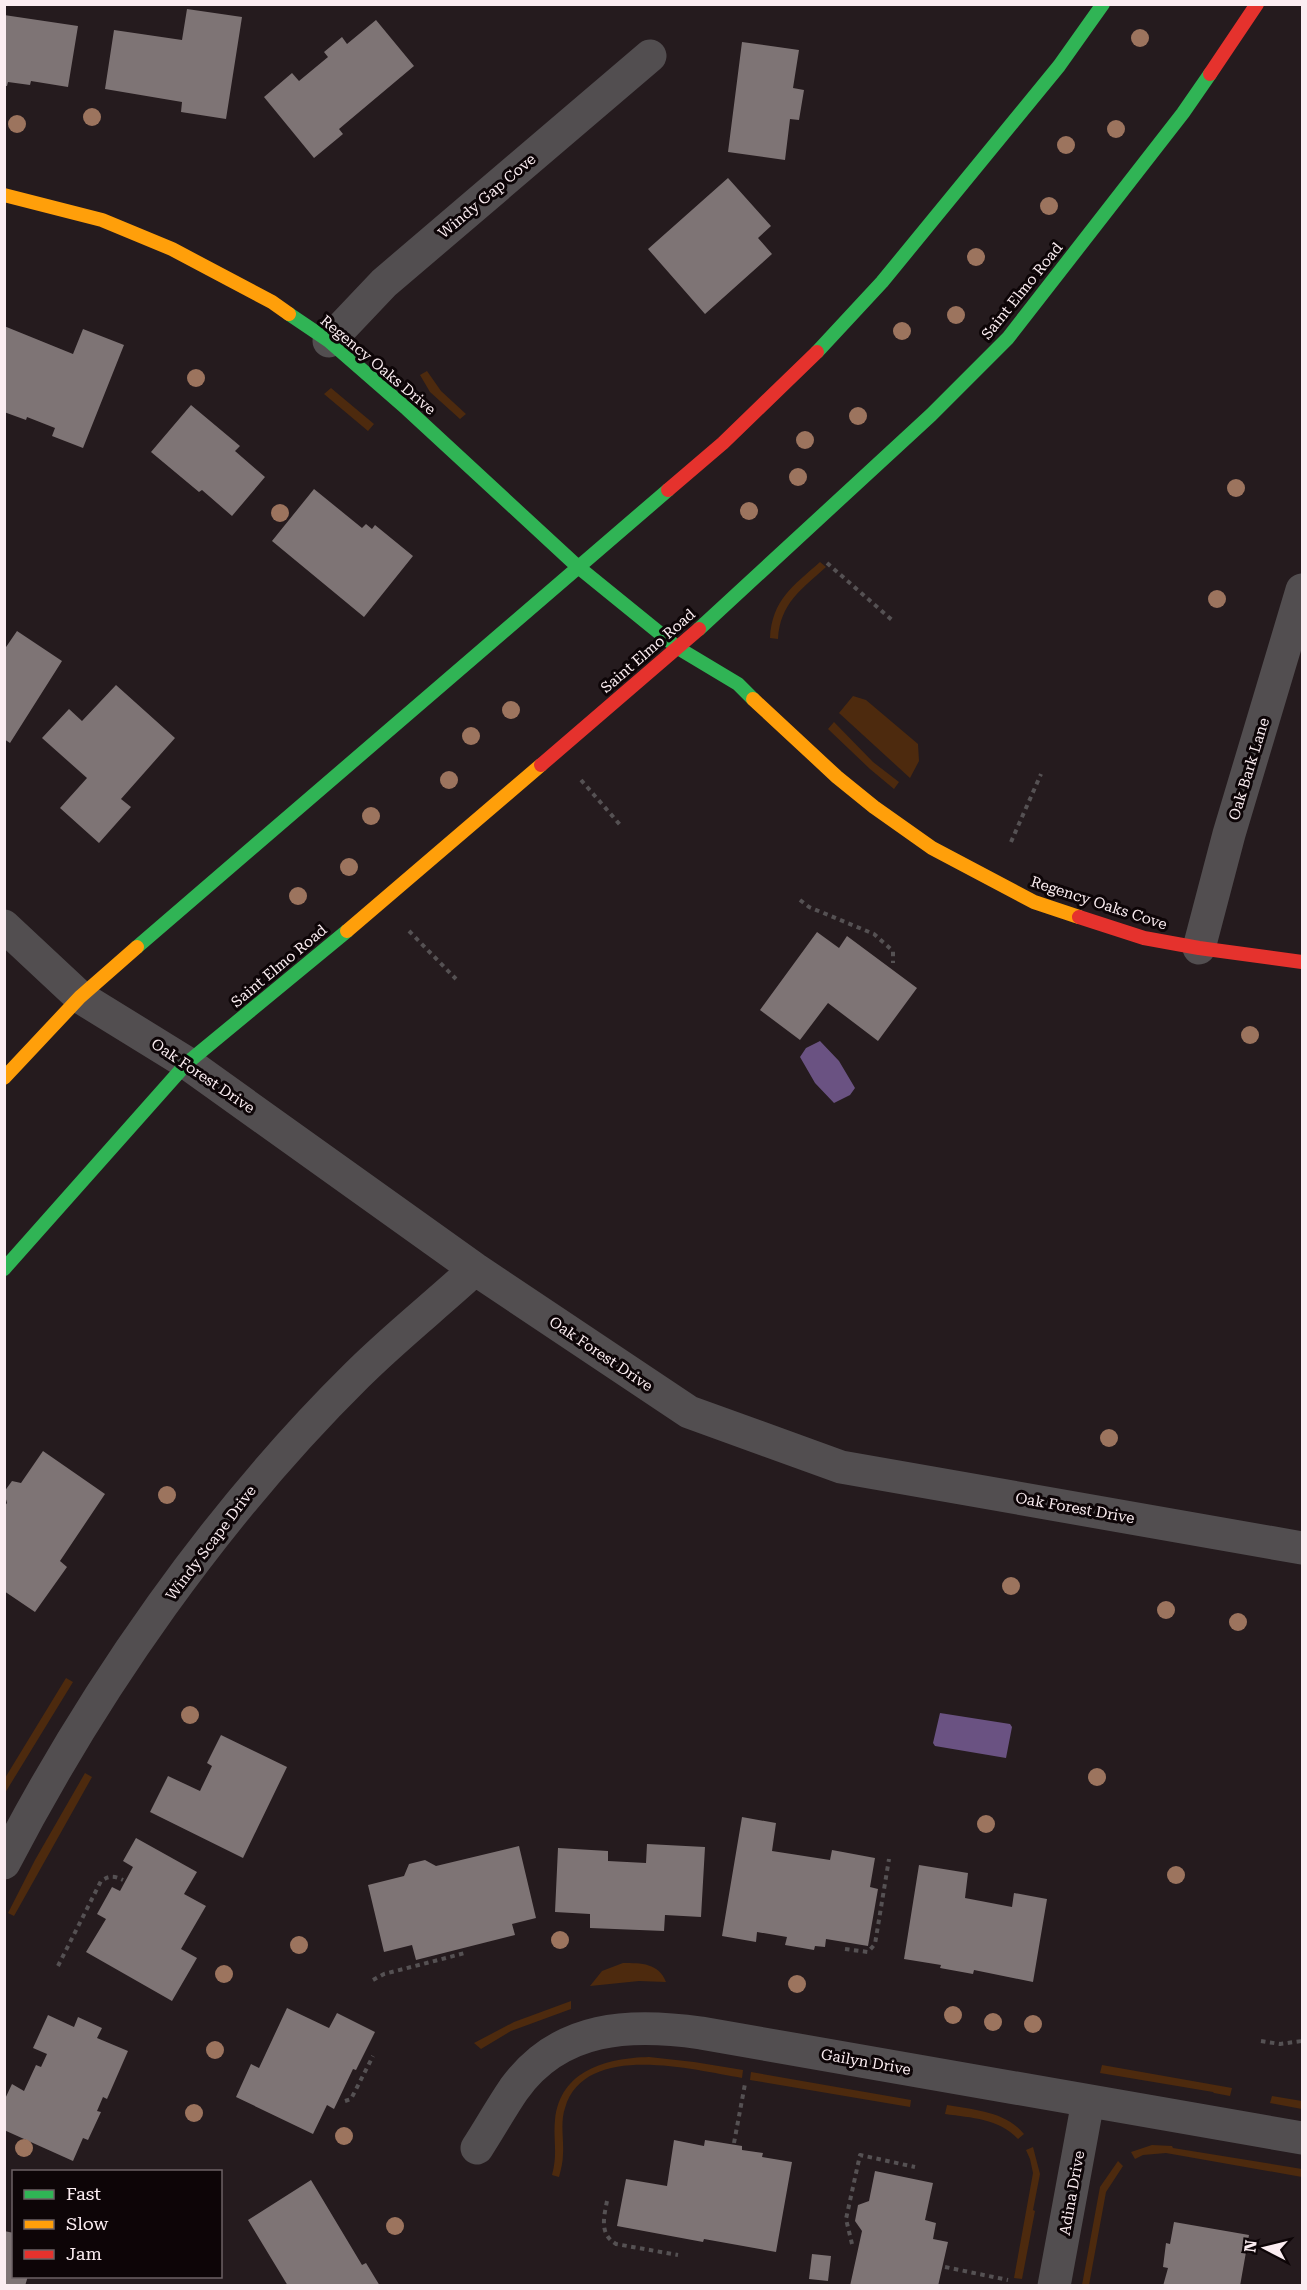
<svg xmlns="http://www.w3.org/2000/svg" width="1307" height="2290" font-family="'Roboto Serif',serif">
<rect width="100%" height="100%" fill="#251b1e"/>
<path fill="#4d2a0e" d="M427,371L441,391L466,414L460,419L430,392L420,375Z
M331,388L374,424L368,431L324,394Z
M820,562L826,567C802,589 780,603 778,639L770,638C772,600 793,586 820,562Z
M853,696L866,700L918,744L919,761L910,778L839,713Z
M834,722L873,762L899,782L894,789L870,769L828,729Z
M66,1678L73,1682L5,1793V1778Z
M85,1773L92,1777L14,1916L8,1913L35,1860Z
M623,1963C641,1963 659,1963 666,1982L639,1981L590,1986L602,1971Z
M571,2001V2009L511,2031L481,2049L474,2043L514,2022Z
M649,2057L694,2062L743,2070L742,2078C693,2070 585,2041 565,2108C560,2123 564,2139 563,2154C563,2162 561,2169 559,2177L552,2175C558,2153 553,2140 555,2120C560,2070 607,2058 649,2057Z
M1102,2065L1232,2088L1230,2096L1214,2093L1213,2092L1100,2073Z
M751,2072L911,2100L910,2107L750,2080Z
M1272,2096L1302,2101V2109L1270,2103Z
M947,2105C974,2110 1005,2111 1024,2134L1018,2139C998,2118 972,2118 945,2114Z
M1152,2145L1172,2146L1173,2148L1302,2169V2177L1166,2153L1143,2155L1135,2159L1131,2152Z
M1033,2147L1040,2174L1033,2210L1035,2211L1022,2279L1014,2278L1033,2173L1030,2159L1026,2150Z
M1118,2161L1123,2166L1106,2192L1089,2285H1082L1100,2187Z"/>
<path fill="#6a5282" d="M820,1041L839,1061L855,1088L850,1095L834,1103L815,1083L800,1057L806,1048Z
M940,1713L1010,1724L1012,1727L1006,1758L935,1746L933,1743Z"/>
<path fill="#7e7475" d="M187,9L242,17L226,119L181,112L182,102L105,89L114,30L182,40Z
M4,15L78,26L68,87L31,81L30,85L8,82L7,86H4Z
M376,20L414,66L339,129L343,134L314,158L264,97L292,73L299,81L328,57L324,52L342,37L347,44Z
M742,42L799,50L793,88L804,90L799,120L790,119L785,160L728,152Z
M728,178L771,226L758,238L772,254L705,314L648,249Z
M4,326L73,354L83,329L124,345L83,448L52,436L55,428L27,417L26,420L4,412Z
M191,405L240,446L235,451L265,477L232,516L202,490L199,492L151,452Z
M314,489L362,528L366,524L372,529L375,525L413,556L364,617L272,541Z
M17,631L62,661L10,743L4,739V650Z
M116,685L175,738L121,799L131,807L99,843L60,808L87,778L42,738L69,709L82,721Z
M817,932L839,948L847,936L917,988L878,1041L828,1003L800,1040L760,1010Z
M43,1451L105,1494L60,1561L67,1567L35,1612L4,1591V1507L7,1503L4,1492L12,1481L21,1483Z
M221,1735L287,1767L243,1858L150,1812L168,1776L200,1791L212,1766L207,1763Z
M742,1817L776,1823L772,1851L830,1860L832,1850L875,1858L870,1887L878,1889L868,1946L826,1939L825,1947L815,1946L814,1950L785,1945L787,1937L757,1932L756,1942L722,1936Z
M136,1838L197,1872L184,1894L206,1906L181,1949L197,1958L172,2001L86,1952L106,1919L97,1914L112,1887L120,1891L133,1867L123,1861Z
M647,1844L705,1847L701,1917L665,1915L664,1931L590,1928V1914L555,1912L558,1848L608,1851V1861L646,1863Z
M519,1846L536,1918L512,1924L515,1935L416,1960L412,1945L384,1952L368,1885L404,1876L409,1864L425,1860L436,1866Z
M919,1865L968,1873L965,1898L1012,1907L1014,1893L1047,1899L1033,1982L974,1970L973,1974L940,1968L941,1965L904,1959Z
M287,2008L329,2028L337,2013L375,2032L356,2070L353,2069L334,2109L327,2105L313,2134L236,2097L251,2064L259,2068Z
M48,2015L74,2027L78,2017L102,2028L97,2038L128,2051L107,2099L103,2097L97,2111L101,2112L88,2140L83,2138L73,2161L4,2130V2101L12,2084L24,2091L36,2065L41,2067L47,2054L33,2048Z
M674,2140L704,2146L705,2140L742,2146V2150L763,2153L762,2157L792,2162L776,2252L704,2239L703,2242L617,2226L626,2179L667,2186Z
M875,2171L933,2183L925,2220L936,2223L933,2239L948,2242L938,2286H850L862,2231L855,2221L858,2205L869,2201Z
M311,2180L362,2265L366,2263L380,2286H288L248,2220Z
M1174,2222L1249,2235L1240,2286H1163L1168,2268L1163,2267L1166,2243L1170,2244Z
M4,2231L14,2233V2276H28L25,2286H4Z
M812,2254L831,2256L828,2281L809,2279Z"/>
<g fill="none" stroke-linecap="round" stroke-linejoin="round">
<path stroke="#555153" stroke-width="4" stroke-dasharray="4.5 4.5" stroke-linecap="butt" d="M827,563L892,620
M581,780L622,827
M1011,842L1041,774
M800,900L809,907L874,934L893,951V963
M409,931L456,979
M845,1949L868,1952L875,1944L889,1859
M58,1966L101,1881C110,1875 114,1876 123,1880
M373,1980L384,1974L465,1953
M1261,2041L1280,2044L1302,2041
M345,2101L351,2099L373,2056
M734,2143L745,2084
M607,2201C604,2217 599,2234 616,2244L678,2255
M852,2244L846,2219L860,2155L915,2167
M945,2267L1008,2280"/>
<path stroke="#524e50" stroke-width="33" d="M329,341L384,283L650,56
M4,926L80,997L187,1063L475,1269L689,1412L841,1467L1302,1548
M1199,948L1229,834L1302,590
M4,1863C94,1689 217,1513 357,1375C394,1338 436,1305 475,1269
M477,2148C490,2128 501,2108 514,2089C560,2025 631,2023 701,2033L1302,2138
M1054,2286L1088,2101"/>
<path stroke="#30b455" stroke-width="14" d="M289,314L329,341L407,409L577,566L678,648L738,684L753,699
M817,352L882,282L1059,66L1103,4
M699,629L931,415L1008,338L1183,113L1210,74
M137,947L668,490
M4,1269L187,1063L347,931"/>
<path stroke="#ff9f0a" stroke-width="14" d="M4,195L102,220L172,249L272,302L289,314
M753,699L837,777L874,807L932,848L1034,902L1079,917
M347,931L541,765
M4,1078L80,997L137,947"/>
<path stroke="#e5322d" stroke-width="14" d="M1210,74L1257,4
M668,490L723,443L817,352
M541,765L699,629
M1079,917L1144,938L1199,948L1302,962"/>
</g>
<g fill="#9c745e">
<circle cx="1140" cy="38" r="9"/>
<circle cx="92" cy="117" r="9"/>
<circle cx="17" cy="124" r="9"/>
<circle cx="1116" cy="129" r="9"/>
<circle cx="1066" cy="145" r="9"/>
<circle cx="1049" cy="206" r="9"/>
<circle cx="976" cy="257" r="9"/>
<circle cx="956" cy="315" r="9"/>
<circle cx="902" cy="331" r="9"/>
<circle cx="196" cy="378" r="9"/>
<circle cx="858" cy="416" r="9"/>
<circle cx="805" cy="440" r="9"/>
<circle cx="798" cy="477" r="9"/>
<circle cx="1236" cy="488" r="9"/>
<circle cx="749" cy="511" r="9"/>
<circle cx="280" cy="513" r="9"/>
<circle cx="1217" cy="599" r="9"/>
<circle cx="511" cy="710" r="9"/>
<circle cx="471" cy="736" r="9"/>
<circle cx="449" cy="780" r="9"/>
<circle cx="371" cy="816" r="9"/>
<circle cx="349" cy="867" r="9"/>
<circle cx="298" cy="896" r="9"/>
<circle cx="1250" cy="1035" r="9"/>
<circle cx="1109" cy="1438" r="9"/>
<circle cx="167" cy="1495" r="9"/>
<circle cx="1011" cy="1586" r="9"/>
<circle cx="1166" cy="1610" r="9"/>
<circle cx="1238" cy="1622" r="9"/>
<circle cx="190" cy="1715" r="9"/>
<circle cx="1097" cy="1777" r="9"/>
<circle cx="986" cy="1824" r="9"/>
<circle cx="1176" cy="1875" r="9"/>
<circle cx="560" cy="1940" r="9"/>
<circle cx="299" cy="1945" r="9"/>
<circle cx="224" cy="1974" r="9"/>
<circle cx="797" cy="1984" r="9"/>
<circle cx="953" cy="2015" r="9"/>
<circle cx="993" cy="2022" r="9"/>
<circle cx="1033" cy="2024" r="9"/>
<circle cx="215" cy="2050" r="9"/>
<circle cx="194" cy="2113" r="9"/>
<circle cx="344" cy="2136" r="9"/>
<circle cx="24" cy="2148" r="9"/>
<circle cx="395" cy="2226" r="9"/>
</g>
<g text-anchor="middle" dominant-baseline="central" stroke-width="6" stroke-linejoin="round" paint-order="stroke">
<g font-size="15" fill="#fbedf1" stroke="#0d0507">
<text transform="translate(487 196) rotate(-40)">Windy Gap Cove</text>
<text transform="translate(1022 291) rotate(-51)">Saint Elmo Road</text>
<text transform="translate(378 365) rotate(40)">Regency Oaks Drive</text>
<text transform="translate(648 651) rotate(-41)">Saint Elmo Road</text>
<text transform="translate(1249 769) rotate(-73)">Oak Bark Lane</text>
<text transform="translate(1099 903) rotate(18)">Regency Oaks Cove</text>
<text transform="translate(279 966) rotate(-40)">Saint Elmo Road</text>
<text transform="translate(203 1076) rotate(34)">Oak Forest Drive</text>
<text transform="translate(601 1354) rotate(34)">Oak Forest Drive</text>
<text transform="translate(1075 1508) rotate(10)">Oak Forest Drive</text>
<text transform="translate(211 1543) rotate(-53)">Windy Scape Drive</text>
<text transform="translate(866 2062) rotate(10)">Gailyn Drive</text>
<text transform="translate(1072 2193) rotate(-80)">Adina Drive</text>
</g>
</g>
<rect width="1307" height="2290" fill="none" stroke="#fbedf1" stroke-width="12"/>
<rect x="12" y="2170" width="210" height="108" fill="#0d0507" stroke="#6c6265" stroke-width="1.5"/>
<rect x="24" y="2190" width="30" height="9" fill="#30b455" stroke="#6c6265" stroke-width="1.5"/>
<text x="66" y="2200" font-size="18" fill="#fbedf1">Fast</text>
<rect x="24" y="2220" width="30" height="9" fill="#ff9f0a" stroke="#6c6265" stroke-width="1.5"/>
<text x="66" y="2230" font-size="18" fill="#fbedf1">Slow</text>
<rect x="24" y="2250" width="30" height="9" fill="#e5322d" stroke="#6c6265" stroke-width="1.5"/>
<text x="66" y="2260" font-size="18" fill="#fbedf1">Jam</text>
<g transform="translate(1265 2248) rotate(277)" stroke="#0d0507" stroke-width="4.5" paint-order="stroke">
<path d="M0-4.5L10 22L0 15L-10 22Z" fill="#fbedf1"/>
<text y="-9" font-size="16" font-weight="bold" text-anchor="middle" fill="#fbedf1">N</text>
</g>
</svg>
